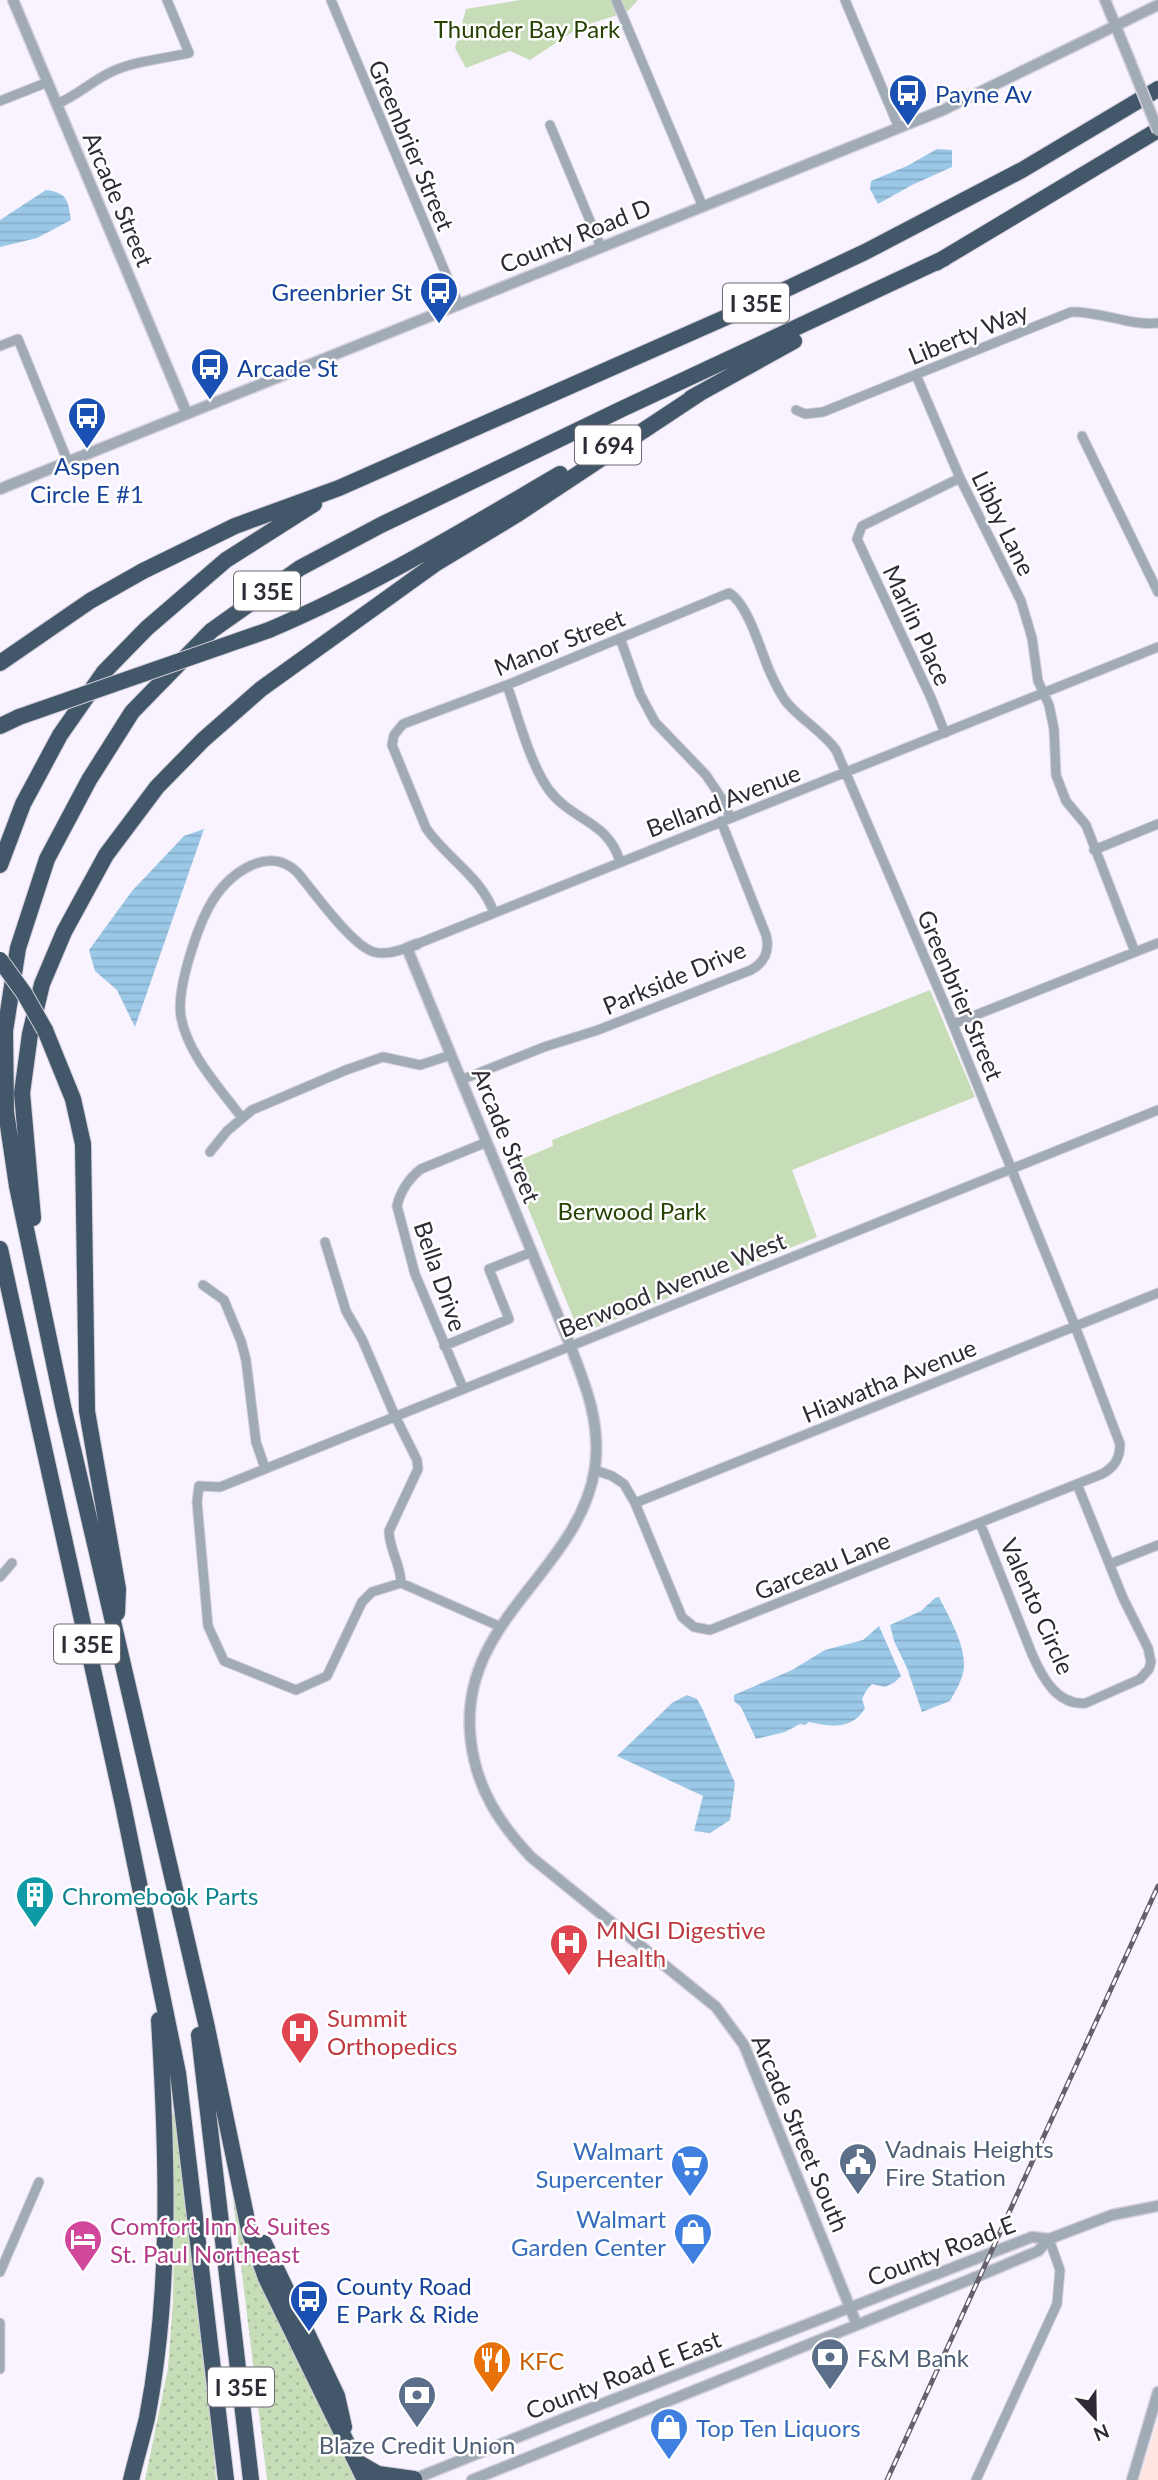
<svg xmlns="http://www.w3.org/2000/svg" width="1158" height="2480" font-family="Lato,sans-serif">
<defs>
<pattern id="grass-dots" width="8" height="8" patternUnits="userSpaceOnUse" patternTransform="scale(1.75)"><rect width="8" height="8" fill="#c7ddb8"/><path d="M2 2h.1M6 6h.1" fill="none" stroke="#abbe9f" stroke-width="1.8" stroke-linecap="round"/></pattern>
<pattern id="water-rules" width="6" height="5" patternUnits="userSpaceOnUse" patternTransform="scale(1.75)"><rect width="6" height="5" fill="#9bc8e6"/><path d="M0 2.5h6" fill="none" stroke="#86acc6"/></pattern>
</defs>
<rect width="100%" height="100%" fill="#f8f3ff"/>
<path fill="#ffe5df" d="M1158,2419V2480H1139L1147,2455Z"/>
<path fill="url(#grass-dots)" d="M175,2113L212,2432L216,2480H145L168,2368L173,2301L174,2239L170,2115Z
M234,2189L262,2273L300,2366L357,2480H267L232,2191Z"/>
<path fill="#c7ddb8" d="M520,0H638L627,12L580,27L530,60L510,51L466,68L455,48L466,9Z
M930,990L975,1097L792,1170L817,1237L580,1334L510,1164L553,1146L552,1140Z"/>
<path fill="url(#water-rules)" d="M937,149L952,150V167L912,185L878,204L870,189L871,181L907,166Z
M46,190C68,193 68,201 71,220L37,238L0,247V220Z
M204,829L135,1027L117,990L95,971L89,950L132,891L184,836Z
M939,1597C949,1617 964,1642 964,1665C964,1678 956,1690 950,1701L922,1712L907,1668L894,1641L890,1625L921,1611L935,1598Z
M879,1626L901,1676L895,1682L885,1687L872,1684L866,1691L862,1699L865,1708C853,1730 830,1727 809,1722L805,1725L800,1724L785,1732L756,1739L741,1707L734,1701V1695L792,1670L825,1650L863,1640Z
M687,1695L697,1699L702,1708L735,1783L730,1820L710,1833L694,1831L703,1796L617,1756L672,1703Z"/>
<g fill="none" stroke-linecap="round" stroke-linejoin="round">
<defs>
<path id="minor" d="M331,0L459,305
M616,0L703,207
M845,0L899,128
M0,101L48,82
M57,104C76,96 91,82 109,73C133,61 163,59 189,53L167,0
M550,125L601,247
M0,346L18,339L68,462
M916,375L960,478L1021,601L1032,638L1038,681L1049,705L1054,729L1056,775L1066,801L1086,825L1135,952
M796,410L805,414L823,412L1071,312C1101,311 1128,326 1158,323
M1082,436L1158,592
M620,638L640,694L655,722L706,775L724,802L730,817
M507,685C518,716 530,764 549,790C572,821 609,821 620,862
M945,733L931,698L857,539L862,526L960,478
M1094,850L1158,824
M494,913C481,876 447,859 426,828L392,745L394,735L403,724L507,685L729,593C747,602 761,651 769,670C774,681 780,695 788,704C803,721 823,732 836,750L945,1005L1075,1326L1120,1444C1120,1458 1115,1467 1102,1474L710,1630L694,1627L682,1617L635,1503L624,1484L612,1476L595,1470
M417,944L1158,647
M953,1024L1158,943
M461,1080L544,1047L598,1030L751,970C765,962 770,951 766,935L721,821
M242,1118C220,1088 188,1055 181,1017C176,989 198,924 213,900C231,872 269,845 297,872C314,892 352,946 374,952C386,955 396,951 407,948
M210,1152L227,1131L252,1110L346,1070L383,1057L420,1065L451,1055
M325,1242L346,1311L362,1339L395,1416L417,1460L418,1469L389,1531C389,1549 401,1565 401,1583
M203,1285L224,1300L241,1341L246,1360L256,1442L265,1468
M444,1346L509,1319L489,1269L532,1252
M463,1388L415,1274L397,1206C400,1192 409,1178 421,1169L487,1142
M635,1503L1158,1293
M980,1523L1032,1654C1042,1677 1057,1706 1086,1703L1140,1679L1149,1669L1151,1662L1148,1648L1123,1598L1077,1484
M1110,1564L1158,1545
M0,1577L12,1563
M501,1627L401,1583L372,1592L362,1602L327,1676L296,1690L224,1661L208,1626L197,1502L199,1486L220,1487L1158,1110
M0,2272L39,2182
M0,2323V2369
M976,2480L1057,2304L1060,2270L1049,2239"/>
<path id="tertiary" d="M13,0L187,414
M1105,0L1130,61
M0,489L943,110L1158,5
M417,944L407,948L570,1345C586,1386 601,1423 595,1468C579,1573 455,1621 471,1742C477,1789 499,1823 531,1857L716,2007L744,2045L857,2325
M412,2480L563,2419L1032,2237L1049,2239L1112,2215L1158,2206
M472,2480L981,2275L1038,2251L1049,2239
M1132,2480L1158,2392"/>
<path id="motorway" d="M936,263L1158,130
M691,398L794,341
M269,630C371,587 464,530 560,474
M0,663L90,601L143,571L235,526L339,488L729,316L865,252L1022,170L1158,89
M0,726L19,717
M0,865L23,804L60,735L104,672L147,628L226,560L314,504
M45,1030L73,1099L83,1144L87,1411L118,1589L117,1613
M33,1218L22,1093L30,1034L42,984L64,932L106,855L157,787L203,740L261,689L435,564L516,515L700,393
M0,1249L123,1805L178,2073L226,2480
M199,2035L251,2480
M264,2243L337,2396L344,2427
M357,2462L378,2474L414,2479
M131,2480C136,2459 142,2439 147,2418C172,2290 167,2150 159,2020
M365,2480L266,2278L249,2230L206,2023L63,1406L17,1186L6,1112L5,1031L18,948L47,859L89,780L132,712L211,631L300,568L381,525L624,408L945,258"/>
</defs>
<use href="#minor" stroke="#d4cfdb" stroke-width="11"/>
<use href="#tertiary" stroke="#d4cfdb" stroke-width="13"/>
<use href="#motorway" stroke="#d4cfdb" stroke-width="18"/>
<use href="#minor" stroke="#a1abb5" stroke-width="9"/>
<use href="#tertiary" stroke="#a1abb5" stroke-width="10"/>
<use href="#motorway" stroke="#42586a" stroke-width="16"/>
<defs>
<path id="rail" d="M887,2480L1158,1886"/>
</defs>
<use href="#rail" stroke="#65606c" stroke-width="5"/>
<use href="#rail" stroke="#fff" stroke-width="2.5" stroke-dasharray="8" stroke-linecap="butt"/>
<defs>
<path id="tertiary-bridge" d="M1130,61L1158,131"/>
<path id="motorway-bridge" d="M19,717L269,630
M0,960L24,993L45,1030"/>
</defs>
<use href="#tertiary-bridge" stroke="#d4cfdb" stroke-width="13" stroke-linecap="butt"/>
<use href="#motorway-bridge" stroke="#d4cfdb" stroke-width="18" stroke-linecap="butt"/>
<use href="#tertiary-bridge" stroke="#a1abb5" stroke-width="10"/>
<use href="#motorway-bridge" stroke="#42586a" stroke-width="16"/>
</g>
<defs>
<symbol id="bus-pin" viewBox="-11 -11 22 30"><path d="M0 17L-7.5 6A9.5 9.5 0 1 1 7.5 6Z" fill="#1a4fb4" stroke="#fff"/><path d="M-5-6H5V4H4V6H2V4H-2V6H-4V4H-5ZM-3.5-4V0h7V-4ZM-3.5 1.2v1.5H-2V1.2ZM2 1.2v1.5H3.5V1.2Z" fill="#fff"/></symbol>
<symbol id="building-pin" viewBox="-11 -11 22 30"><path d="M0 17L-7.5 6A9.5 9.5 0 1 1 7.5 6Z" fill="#0f9aa8" stroke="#fff"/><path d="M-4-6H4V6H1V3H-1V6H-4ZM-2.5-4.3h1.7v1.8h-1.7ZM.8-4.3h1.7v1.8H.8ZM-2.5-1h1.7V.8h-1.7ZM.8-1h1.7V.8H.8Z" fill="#fff"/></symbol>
<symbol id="hospital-pin" viewBox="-11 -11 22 30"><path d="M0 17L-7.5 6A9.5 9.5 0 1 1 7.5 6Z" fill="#e0444e" stroke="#fff"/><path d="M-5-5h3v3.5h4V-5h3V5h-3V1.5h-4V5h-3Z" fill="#fff"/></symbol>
<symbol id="civic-pin" viewBox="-11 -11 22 30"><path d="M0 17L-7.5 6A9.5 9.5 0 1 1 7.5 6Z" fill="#5c6f8a" stroke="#fff"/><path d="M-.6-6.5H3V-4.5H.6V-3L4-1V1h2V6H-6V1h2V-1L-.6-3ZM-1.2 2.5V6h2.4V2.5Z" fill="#fff"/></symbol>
<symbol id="supermarket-pin" viewBox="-11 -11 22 30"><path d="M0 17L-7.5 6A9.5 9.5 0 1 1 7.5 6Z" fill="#3f7fe0" stroke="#fff"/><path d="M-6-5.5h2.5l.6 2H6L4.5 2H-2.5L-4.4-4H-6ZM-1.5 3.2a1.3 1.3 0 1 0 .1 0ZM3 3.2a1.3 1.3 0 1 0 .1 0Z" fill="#fff"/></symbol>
<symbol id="shop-pin" viewBox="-11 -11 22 30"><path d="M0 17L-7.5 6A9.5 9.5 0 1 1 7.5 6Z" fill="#3f7fe0" stroke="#fff"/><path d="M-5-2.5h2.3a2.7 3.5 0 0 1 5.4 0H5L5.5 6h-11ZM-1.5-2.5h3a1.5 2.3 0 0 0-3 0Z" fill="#fff"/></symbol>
<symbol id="hotel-pin" viewBox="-11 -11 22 30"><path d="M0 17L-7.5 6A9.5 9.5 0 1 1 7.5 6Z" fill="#d1479c" stroke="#fff"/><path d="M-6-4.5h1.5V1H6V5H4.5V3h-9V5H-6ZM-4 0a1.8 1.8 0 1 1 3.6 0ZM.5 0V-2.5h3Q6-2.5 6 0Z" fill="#fff"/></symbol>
<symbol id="bank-pin" viewBox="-11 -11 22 30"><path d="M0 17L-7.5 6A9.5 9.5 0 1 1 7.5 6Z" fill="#5c6f8a" stroke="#fff"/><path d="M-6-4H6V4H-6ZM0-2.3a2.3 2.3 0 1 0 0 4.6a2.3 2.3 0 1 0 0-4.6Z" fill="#fff"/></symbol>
<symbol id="restaurant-pin" viewBox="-11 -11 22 30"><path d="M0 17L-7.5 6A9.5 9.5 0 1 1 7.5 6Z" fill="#e8710a" stroke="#fff"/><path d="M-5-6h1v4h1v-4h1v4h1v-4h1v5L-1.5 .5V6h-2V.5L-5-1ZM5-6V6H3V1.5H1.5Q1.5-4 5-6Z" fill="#fff"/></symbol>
</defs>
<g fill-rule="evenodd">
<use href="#bus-pin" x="886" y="71" width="44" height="60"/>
<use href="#bus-pin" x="417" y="269" width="44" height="60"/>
<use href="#bus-pin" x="188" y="345" width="44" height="60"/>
<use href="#bus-pin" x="65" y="394" width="44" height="60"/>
<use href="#building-pin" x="13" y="1873" width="44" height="60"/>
<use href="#hospital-pin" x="547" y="1921" width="44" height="60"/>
<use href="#hospital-pin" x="278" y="2009" width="44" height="60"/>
<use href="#civic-pin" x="836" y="2140" width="44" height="60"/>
<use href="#supermarket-pin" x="668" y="2142" width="44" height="60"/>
<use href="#shop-pin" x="671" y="2210" width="44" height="60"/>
<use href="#hotel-pin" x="61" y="2217" width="44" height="60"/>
<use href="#bus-pin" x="287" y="2277" width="44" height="60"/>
<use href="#bank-pin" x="808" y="2335" width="44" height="60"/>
<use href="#restaurant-pin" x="470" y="2338" width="44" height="60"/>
<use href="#bank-pin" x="395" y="2373" width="44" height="60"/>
<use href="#shop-pin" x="647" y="2405" width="44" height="60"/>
</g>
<g text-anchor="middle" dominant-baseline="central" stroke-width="5" stroke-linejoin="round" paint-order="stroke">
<g fill="#fff" stroke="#6d6a72" stroke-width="2">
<rect x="723" y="283.5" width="66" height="39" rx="5"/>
<rect x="575" y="425.5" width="66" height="39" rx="5"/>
<rect x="234" y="571.5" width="66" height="39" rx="5"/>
<rect x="54" y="1624.5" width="66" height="39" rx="5"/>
<rect x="208" y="2367.5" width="66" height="39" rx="5"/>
</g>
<g font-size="23" font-weight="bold" fill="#2f2a35">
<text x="756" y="303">I 35E</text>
<text x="608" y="445">I 694</text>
<text x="267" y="591">I 35E</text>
<text x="87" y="1644">I 35E</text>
<text x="241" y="2387">I 35E</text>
</g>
<g font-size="24" fill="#274404" stroke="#fff">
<text x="527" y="28">Thunder Bay Park</text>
<text x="632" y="1210">Berwood Park</text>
</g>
<g font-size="24" fill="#164399" stroke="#fff" text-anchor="start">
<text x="935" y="93">Payne Av</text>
<text x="412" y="291" text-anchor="end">Greenbrier St</text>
<text x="237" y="367">Arcade St</text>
<text x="87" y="465" text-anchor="middle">Aspen<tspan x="87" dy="28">Circle E #1</tspan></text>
<text x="336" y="2285">County Road<tspan x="336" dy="28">E Park &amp; Ride</tspan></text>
</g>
<g font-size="24" fill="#2f2a35" stroke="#fff">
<text transform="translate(412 145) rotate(67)">Greenbrier Street</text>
<text transform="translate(119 199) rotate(67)">Arcade Street</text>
<text transform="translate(575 235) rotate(-22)">County Road D</text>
<text transform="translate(968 333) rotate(-22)">Liberty Way</text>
<text transform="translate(1004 523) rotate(64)">Libby Lane</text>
<text transform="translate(918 625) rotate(65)">Marlin Place</text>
<text transform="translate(559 642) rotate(-22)">Manor Street</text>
<text transform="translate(723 800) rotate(-21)">Belland Avenue</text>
<text transform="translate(674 977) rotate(-23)">Parkside Drive</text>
<text transform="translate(961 995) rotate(67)">Greenbrier Street</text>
<text transform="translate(507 1135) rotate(68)">Arcade Street</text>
<text transform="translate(441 1276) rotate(71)">Bella Drive</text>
<text transform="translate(672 1284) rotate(-22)">Berwood Avenue West</text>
<text transform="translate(889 1380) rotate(-22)">Hiawatha Avenue</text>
<text transform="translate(822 1565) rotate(-22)">Garceau Lane</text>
<text transform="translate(1038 1606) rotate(66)">Valento Circle</text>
<text transform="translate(801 2133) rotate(67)">Arcade Street South</text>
<text transform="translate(941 2250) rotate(-21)">County Road E</text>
<text transform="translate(623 2374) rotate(-21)">County Road E East</text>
</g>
<g font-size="24" fill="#0d838f" stroke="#fff" text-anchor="start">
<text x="62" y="1895">Chromebook Parts</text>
</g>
<g font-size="24" fill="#be3a42" stroke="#fff" text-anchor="start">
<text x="596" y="1929">MNGI Digestive<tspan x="596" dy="28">Health</tspan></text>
<text x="327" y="2017">Summit<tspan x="327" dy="28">Orthopedics</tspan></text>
</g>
<g font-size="24" fill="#4e5e75" stroke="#fff" text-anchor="start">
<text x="885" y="2148">Vadnais Heights<tspan x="885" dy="28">Fire Station</tspan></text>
<text x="857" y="2357">F&amp;M Bank</text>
<text x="417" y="2444" text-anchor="middle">Blaze Credit Union</text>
</g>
<g font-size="24" fill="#366cbe" stroke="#fff" text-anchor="end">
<text x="663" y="2150">Walmart<tspan x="663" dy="28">Supercenter</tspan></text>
<text x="666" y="2218">Walmart<tspan x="666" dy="28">Garden Center</tspan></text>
<text x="696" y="2427" text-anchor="start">Top Ten Liquors</text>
</g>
<g font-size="24" fill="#b23c85" stroke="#fff" text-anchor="start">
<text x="110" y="2225">Comfort Inn &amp; Suites<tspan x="110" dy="28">St. Paul Northeast</tspan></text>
</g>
<g font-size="24" fill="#c56008" stroke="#fff" text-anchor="start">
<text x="519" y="2360">KFC</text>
</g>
</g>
<g transform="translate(1095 2417) rotate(158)" stroke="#ffffff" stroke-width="5" paint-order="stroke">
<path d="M0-5L12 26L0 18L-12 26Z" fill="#2f2a35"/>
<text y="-10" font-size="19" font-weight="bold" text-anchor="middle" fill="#2f2a35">N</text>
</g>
</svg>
